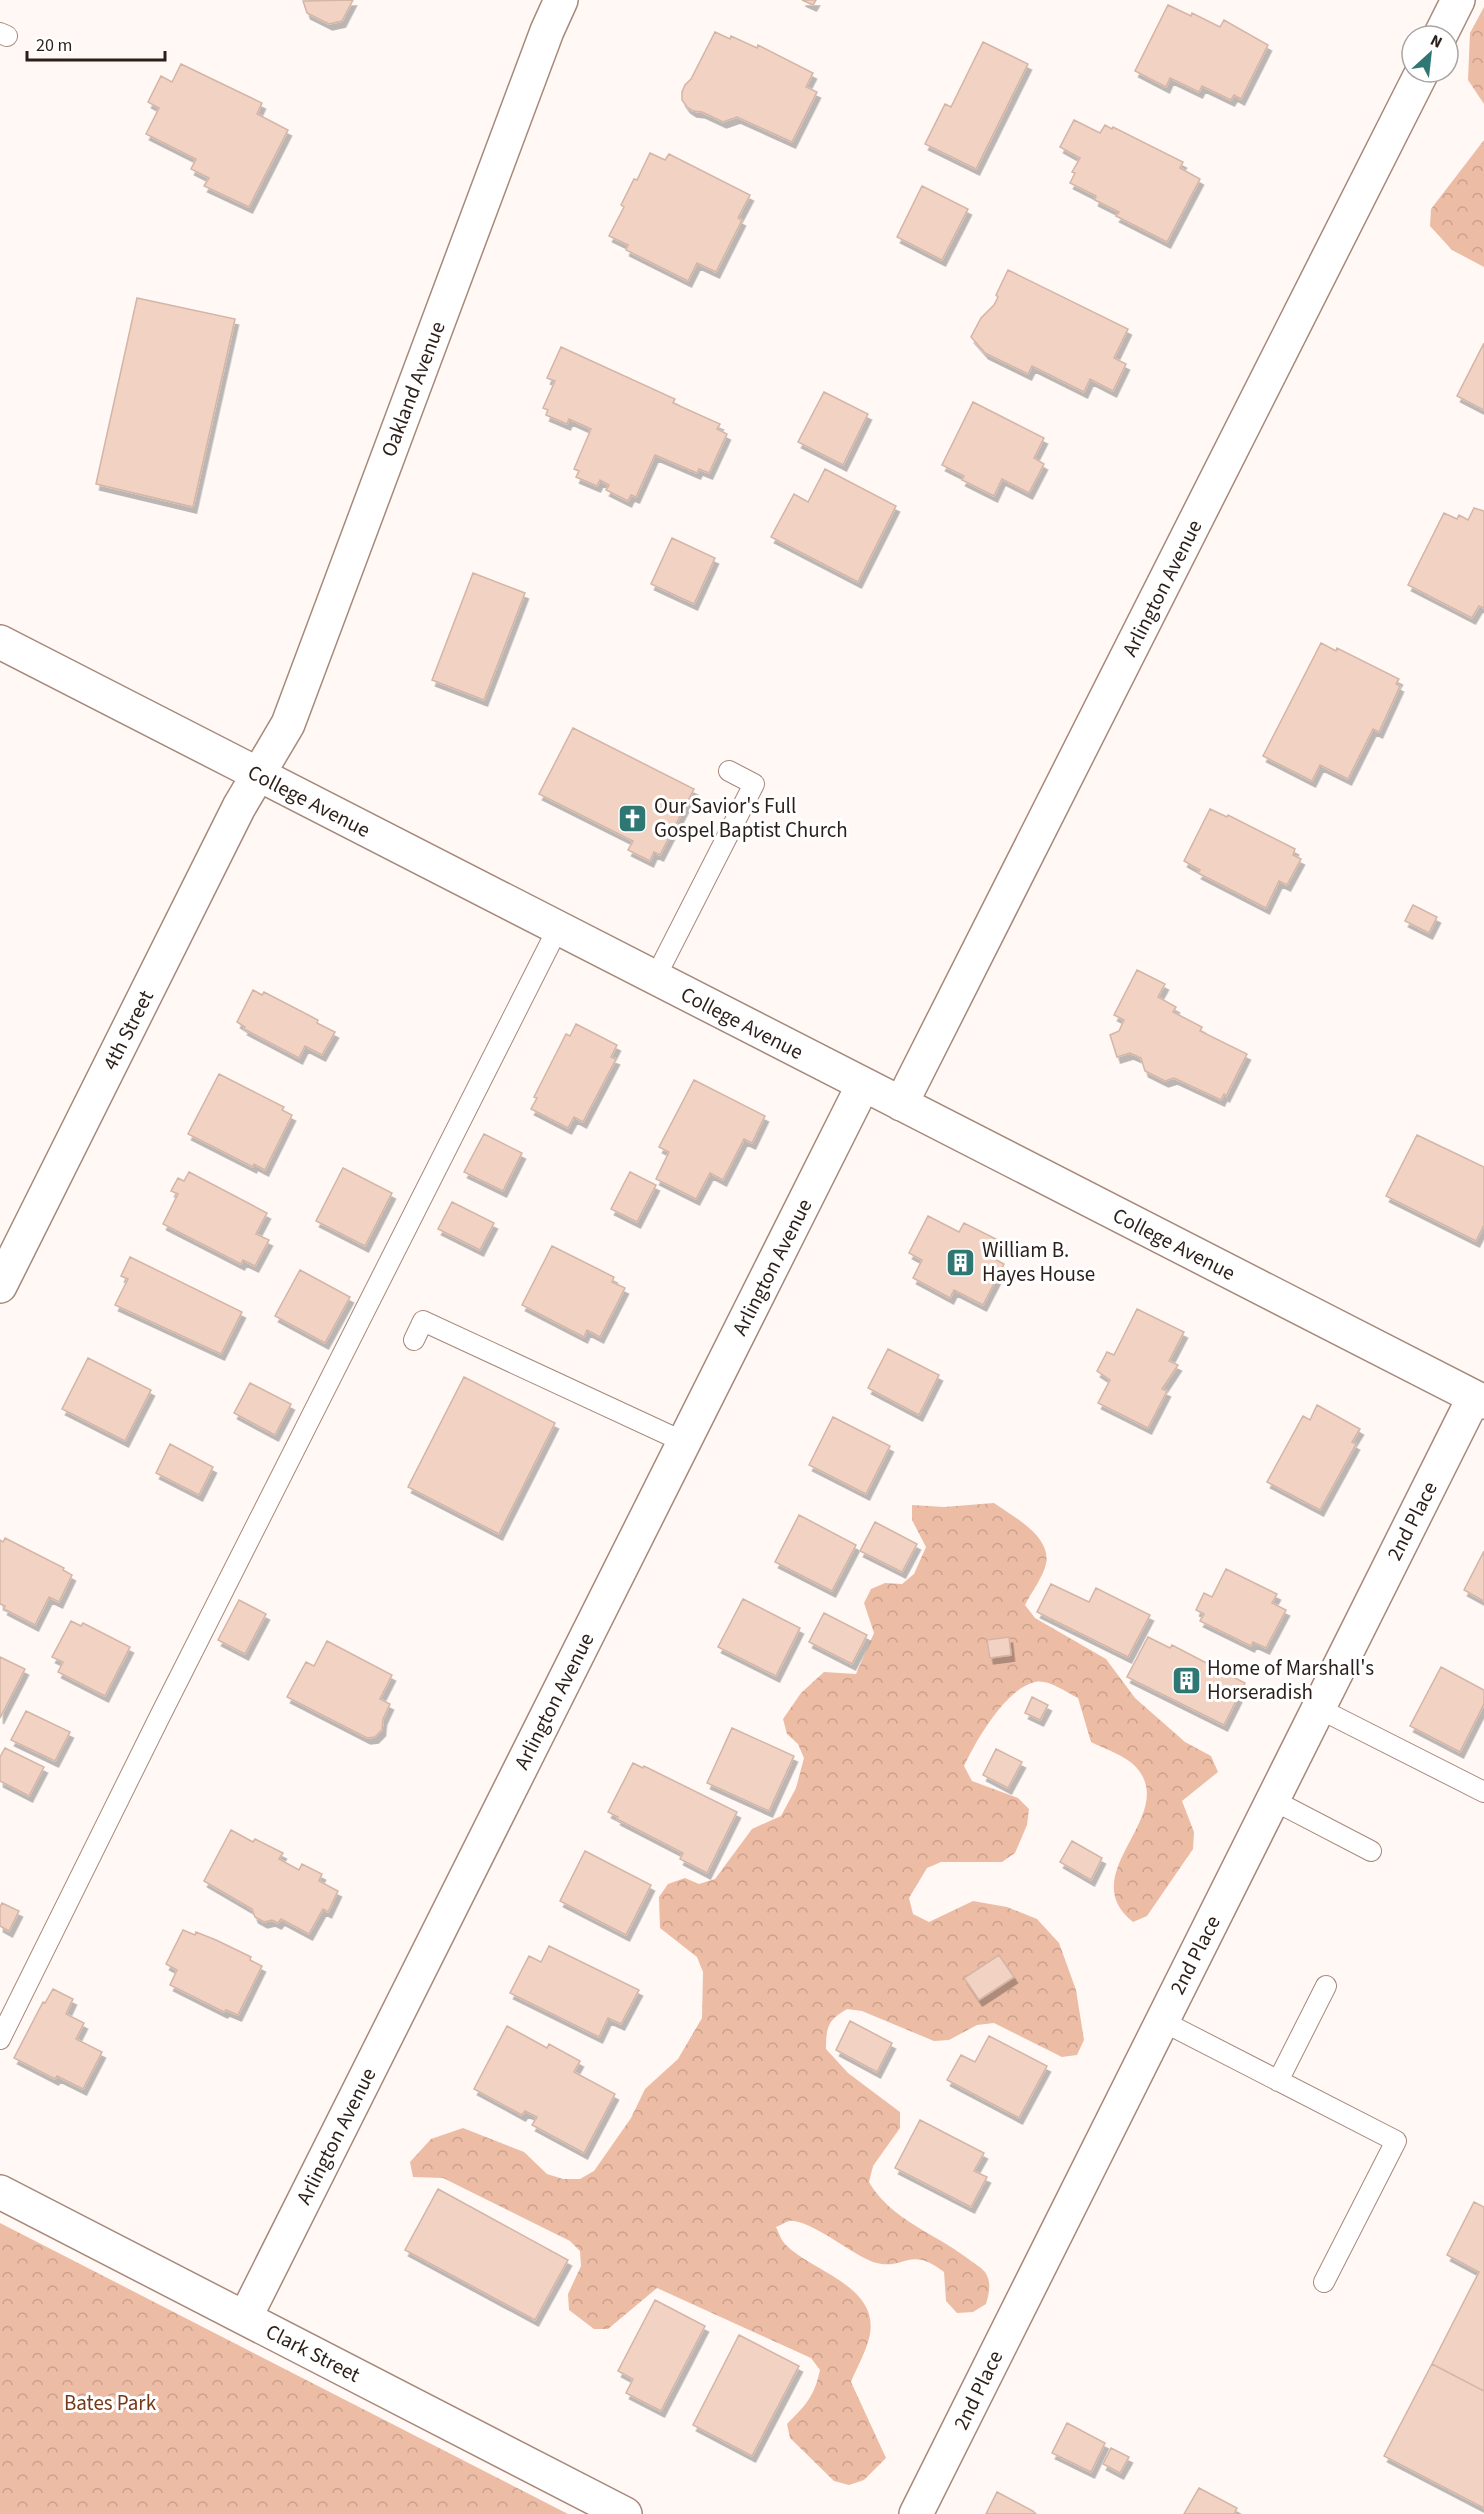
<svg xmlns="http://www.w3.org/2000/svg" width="1484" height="2514" font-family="'Source Sans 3',sans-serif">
<defs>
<pattern id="forest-crowns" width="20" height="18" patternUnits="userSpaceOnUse" patternTransform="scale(1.5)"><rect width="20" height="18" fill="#ecbca5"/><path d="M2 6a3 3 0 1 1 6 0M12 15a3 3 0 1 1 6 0" fill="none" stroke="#cba18d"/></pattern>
<filter id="shadow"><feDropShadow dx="3.5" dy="6" stdDeviation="0" flood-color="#0004"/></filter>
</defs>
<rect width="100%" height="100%" fill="#fff8f5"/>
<path fill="url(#forest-crowns)" d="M1484,7V104L1468,80L1470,33Z
M1484,140V267L1452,250L1430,226L1431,209Z
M994,1503C1012,1516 1052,1536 1046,1564C1043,1577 1031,1593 1025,1605L1035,1618L1106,1659L1135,1698L1185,1742L1211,1756L1218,1772L1182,1801L1194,1832L1193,1849L1147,1916L1133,1922C1072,1873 1180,1816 1136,1767C1126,1756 1105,1749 1091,1742L1078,1698C1065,1692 1049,1679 1035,1682C1005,1689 976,1741 964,1766L972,1781L1018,1798L1029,1809L1027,1825L1015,1853L1002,1862H941L927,1868L909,1898L913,1914L929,1922L973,1901L1007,1907L1037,1919L1059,1943L1076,1990L1084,2040L1077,2055L1062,2057L994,2023L977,2025L949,2040L934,2041L862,2011L847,2009C828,2020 826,2027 826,2049L848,2073L900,2112V2128L873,2166L869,2182C890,2219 934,2233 967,2258C972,2262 981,2267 985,2272C992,2282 989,2294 986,2304L973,2312L957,2313L946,2301L944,2272C909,2244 905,2272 873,2262C853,2255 808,2218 789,2221C785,2222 780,2226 776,2227C779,2233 781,2240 785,2244C812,2272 878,2285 870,2334C867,2350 857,2367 851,2382L886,2458L864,2480L849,2485L834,2481L790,2438L787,2424C806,2405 814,2397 820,2370L811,2358L657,2288L608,2329H594L569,2310L568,2294L581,2266L580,2251L570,2241L443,2178L413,2177L410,2162L431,2139L463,2128L524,2152L547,2174L563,2179H580L594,2171L631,2118L645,2089L678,2059L702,2018L703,1972L697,1957L660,1928L659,1897L668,1884L685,1878L699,1884L715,1879L752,1829L781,1816L796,1788L804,1758L798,1744L787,1734L783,1719L801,1693L824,1672L856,1674L874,1633L864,1603L871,1589L885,1583L902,1584L914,1574L926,1547L912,1520V1505L944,1507Z
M0,2223L568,2514H0Z"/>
<path fill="#f2d2c2" stroke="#d4b5a6" stroke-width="1.5" filter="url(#shadow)" d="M353,0L342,21L329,24L307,13L303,1Z
M802,0H816L813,5Z
M1168,5L1191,16L1192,13L1220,27L1224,20L1268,45L1241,99L1234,95L1231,100L1202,86L1199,92L1170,78L1166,87L1135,71Z
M715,32L730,39L731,36L757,48L758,45L813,73L806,87L817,92L792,142L737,117L723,122L702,112L693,111L687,107L682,100V92L685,85L691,79Z
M983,42L1028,64L976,169L925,144L945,104L951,107Z
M181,64L262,103L257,114L288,130L249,207L204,186L209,178L191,169L196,159L146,134L159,108L148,102L161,76L172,82Z
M1074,120L1100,133L1105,125L1112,129L1113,127L1183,162L1180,168L1200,179L1167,242L1116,216L1119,212L1095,200L1096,196L1070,183L1075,173L1072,172L1080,158L1060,147Z
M650,153L665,160L669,154L750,195L738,218L742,220L716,272L697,263L688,281L626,250L628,245L609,236L624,207L621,205L634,179L637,180Z
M922,186L968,209L942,260L897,237Z
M1008,270L1128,329L1114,358L1126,364L1113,391L1090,379L1084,392L1032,366L1028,374L985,353L971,337L981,318L994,305L998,297L996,295Z
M137,298L235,319L193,507L96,484Z
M1484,343V410L1457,396Z
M561,347L675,399L673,403L720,424L717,429L727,434L709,473L699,469L697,473L655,455L636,497L631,495L628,501L606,490L609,485L600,480L597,486L576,477L579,471L574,469L591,429L569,419L567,424L546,415L548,410L543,408L555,381L547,378Z
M824,392L868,414L843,465L798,442Z
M973,402L1044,438L1034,458L1044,464L1029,493L1002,479L994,496L962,480L964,476L942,465Z
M825,469L896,506L858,582L771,537L794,494L808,502Z
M1474,508L1484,511V608L1479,606L1472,618L1408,585L1444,513L1457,519L1459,515L1468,520Z
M672,538L715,558L694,604L651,584Z
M473,573L525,593L484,700L432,680Z
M1321,643L1336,651L1337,648L1399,679L1396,684L1400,686L1379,732L1373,729L1348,779L1320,765L1312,781L1263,756Z
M573,728L694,789L660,855L654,852L650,861L628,850L633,841L539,794Z
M1210,809L1227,817L1228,815L1295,849L1293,855L1301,859L1287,885L1279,881L1266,908L1198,873L1200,870L1184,861Z
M1413,905L1437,917L1429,933L1405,921Z
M1137,970L1165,984L1158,997L1176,1007L1173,1012L1202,1027L1200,1031L1247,1054L1226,1096L1224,1094L1221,1100L1174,1078L1165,1081L1145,1071L1141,1058L1130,1053L1117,1057L1110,1035L1119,1031L1124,1020L1114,1015Z
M253,990L262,995L264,992L318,1020L317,1023L335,1032L322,1055L305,1046L299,1058L244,1029L245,1027L237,1022Z
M576,1024L617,1045L611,1057L616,1059L583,1122L574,1117L568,1128L531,1109L537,1098L534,1097L566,1034L570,1036Z
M219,1074L284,1107L282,1110L292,1115L265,1170L254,1164L253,1167L188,1134Z
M694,1080L765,1116L752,1143L744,1139L723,1180L710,1173L696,1199L656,1179L669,1152L659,1147Z
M484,1134L522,1153L503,1191L464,1172Z
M1417,1135L1484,1167V1225L1476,1241L1386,1196Z
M343,1168L392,1193L365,1246L316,1221Z
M189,1172L267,1213L256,1234L269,1240L255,1266L243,1260L241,1264L163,1224L178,1194L171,1191L178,1178L184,1181Z
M630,1172L656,1185L637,1222L611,1209Z
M452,1202L494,1223L480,1250L438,1229Z
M928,1216L959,1232L964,1223L996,1239L987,1255L1004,1264L983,1305L954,1290L950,1298L913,1278L922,1260L909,1253Z
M552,1246L614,1277L612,1282L625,1288L600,1337L587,1330L584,1337L522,1305Z
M130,1257L242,1312L221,1354L115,1305L128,1279L121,1276Z
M300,1270L350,1297L325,1343L275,1316Z
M1137,1309L1184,1332L1169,1361L1178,1365L1162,1389L1167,1391L1148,1428L1098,1403L1110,1380L1097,1371L1107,1352L1114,1355Z
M888,1349L939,1375L919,1415L868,1388Z
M88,1358L151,1390L125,1441L62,1409Z
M464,1377L555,1423L499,1534L408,1487Z
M250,1383L291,1404L275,1435L234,1413Z
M1317,1405L1360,1429L1352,1442L1356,1444L1320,1510L1267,1482L1303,1416L1310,1420Z
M833,1417L890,1446L866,1494L809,1465Z
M170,1444L213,1467L199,1495L156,1473Z
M799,1515L856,1545L832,1591L775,1562Z
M875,1522L917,1544L902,1572L860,1551Z
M5,1538L64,1568L63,1570L72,1575L59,1602L49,1597L35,1625L4,1609L5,1606L0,1604V1540L3,1542Z
M1484,1551V1601L1464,1590Z
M1226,1569L1277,1594L1272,1603L1286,1610L1266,1648L1253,1642L1251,1646L1200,1621L1204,1614L1196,1610L1204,1593L1212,1597Z
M1051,1584L1089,1602L1096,1588L1150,1615L1128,1657L1037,1612Z
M743,1599L800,1628L776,1676L718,1647Z
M239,1600L266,1614L245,1654L218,1640Z
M824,1613L867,1635L852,1664L809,1642Z
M71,1621L81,1626L83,1623L130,1647L105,1696L58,1672L63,1662L52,1657Z
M1009,1637L1011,1655L990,1658L987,1640Z
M1148,1637L1170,1648L1172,1645L1245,1683L1224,1725L1127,1677Z
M327,1641L392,1675L380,1699L390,1704L383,1719L382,1730L375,1737L367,1738L287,1697L306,1662L314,1666Z
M0,1657L25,1669L0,1718Z
M1441,1667L1484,1690V1704L1460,1752L1410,1726Z
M1032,1697L1048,1705L1040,1720L1025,1713Z
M26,1711L70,1732L55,1761L11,1740Z
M732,1728L794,1756L769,1811L707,1783Z
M5,1748L44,1767L29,1796L0,1781V1757Z
M996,1749L1022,1762L1008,1788L983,1775Z
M633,1763L643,1768L644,1766L737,1812L707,1873L680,1859L683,1853L617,1819L618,1817L608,1812Z
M231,1830L253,1842L255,1839L283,1853L279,1859L299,1870L302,1864L322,1874L319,1881L338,1891L328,1912L323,1909L309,1934L281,1919L278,1923L272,1920L264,1922L255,1917L252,1909L204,1881Z
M1072,1841L1102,1858L1091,1880L1060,1862Z
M585,1851L651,1885L626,1935L560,1901Z
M2,1903L19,1911L9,1931L0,1926V1907Z
M183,1930L195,1935L196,1932L216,1940L251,1957L250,1960L262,1966L238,2015L226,2010L224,2012L170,1985L177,1970L166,1964Z
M549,1946L639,1990L621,2024L608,2018L599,2037L510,1993L529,1956L541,1962Z
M999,1955L1014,1977L979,2000L964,1978Z
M53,1989L73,1999L66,2014L84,2023L76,2039L102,2052L83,2089L57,2076L55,2079L14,2058L43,2002L45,2003Z
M850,2021L892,2043L877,2072L836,2050Z
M507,2026L547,2048L549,2044L580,2061L574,2072L615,2094L584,2153L532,2125L537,2117L525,2111L522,2115L474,2089Z
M989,2036L1047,2066L1019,2118L947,2080L961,2055L975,2062Z
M920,2120L984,2153L974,2171L987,2177L971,2207L895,2168Z
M438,2189L568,2260L535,2320L405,2250Z
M1474,2202L1484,2207V2391L1432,2364L1479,2272L1447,2255Z
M655,2300L705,2326L661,2411L626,2393L633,2379L618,2371Z
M739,2335L799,2366L752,2456L693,2425Z
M1432,2364L1484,2391V2508L1384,2456Z
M1067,2423L1105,2443L1091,2472L1052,2453Z
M1111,2448L1129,2457L1120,2473L1103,2464Z
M1199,2488L1237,2508L1234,2514H1184Z
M997,2492L1033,2511L1036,2514H986Z"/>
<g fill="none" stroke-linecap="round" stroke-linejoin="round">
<defs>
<path id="service" d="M0,33L7,36
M655,978L754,784L729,771
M414,1340L423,1321L684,1442
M1318,1708L1484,1792
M1273,1800L1371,1851
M1162,2021L1396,2141L1324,2282
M0,2039L160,1716L558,928
M1278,2081L1326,1986"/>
<path id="minor" d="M1440,36L1458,0
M0,642L1484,1402
M901,1104L1422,72
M0,1286L239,807L288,724L547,31L561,0
M0,2192L625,2514
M245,2318L863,1085
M916,2514L1474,1397"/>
</defs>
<use href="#service" stroke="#a7897b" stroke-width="22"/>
<use href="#minor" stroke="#a7897b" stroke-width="36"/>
<use href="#service" stroke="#fff" stroke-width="20"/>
<use href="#minor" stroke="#fff" stroke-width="33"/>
</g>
<defs>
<symbol id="church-square" viewBox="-11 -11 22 22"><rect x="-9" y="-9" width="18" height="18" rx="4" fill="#2e7773" stroke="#fff"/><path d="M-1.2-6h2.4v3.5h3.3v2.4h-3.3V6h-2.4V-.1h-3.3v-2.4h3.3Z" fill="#fff"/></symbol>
<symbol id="building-square" viewBox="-11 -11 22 22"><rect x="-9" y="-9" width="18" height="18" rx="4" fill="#2e7773" stroke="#fff"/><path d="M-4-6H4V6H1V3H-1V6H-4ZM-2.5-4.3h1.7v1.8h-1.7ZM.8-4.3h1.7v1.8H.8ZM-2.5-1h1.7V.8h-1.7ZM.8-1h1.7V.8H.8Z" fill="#fff"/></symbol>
</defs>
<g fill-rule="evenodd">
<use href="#church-square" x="616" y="802" width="33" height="33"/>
<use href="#building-square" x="944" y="1246" width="33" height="33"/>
<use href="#building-square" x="1170" y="1664" width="33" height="33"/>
</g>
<g text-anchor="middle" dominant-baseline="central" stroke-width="6" stroke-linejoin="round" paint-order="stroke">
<g font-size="21" fill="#2b1f19" stroke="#fff">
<text transform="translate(413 389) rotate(-69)">Oakland Avenue</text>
<text transform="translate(1162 588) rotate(-63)">Arlington Avenue</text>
<text transform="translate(309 801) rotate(27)">College Avenue</text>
<text transform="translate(742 1023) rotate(27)">College Avenue</text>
<text transform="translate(128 1030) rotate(-63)">4th Street</text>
<text transform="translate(1174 1244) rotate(27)">College Avenue</text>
<text transform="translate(772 1267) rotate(-63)">Arlington Avenue</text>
<text transform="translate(1412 1521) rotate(-63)">2nd Place</text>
<text transform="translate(554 1701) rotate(-63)">Arlington Avenue</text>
<text transform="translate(1195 1955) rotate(-63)">2nd Place</text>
<text transform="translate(336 2136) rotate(-63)">Arlington Avenue</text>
<text transform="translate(313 2353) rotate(27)">Clark Street</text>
<text transform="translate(978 2390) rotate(-64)">2nd Place</text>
</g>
<g font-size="21" fill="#2b1f19" stroke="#fff" text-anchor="start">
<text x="654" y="806">Our Savior's Full<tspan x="654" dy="24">Gospel Baptist Church</tspan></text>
<text x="982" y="1250">William B.<tspan x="982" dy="24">Hayes House</tspan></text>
<text x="1207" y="1668">Home of Marshall's<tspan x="1207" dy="24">Horseradish</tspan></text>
</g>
<g font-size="21" fill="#743818" stroke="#fff">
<text x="110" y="2403">Bates Park</text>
</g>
</g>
<g transform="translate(1430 54) rotate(27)"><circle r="28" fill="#ffffff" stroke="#aaa5a3" stroke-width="1.5"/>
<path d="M0-4.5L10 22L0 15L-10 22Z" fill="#2e7773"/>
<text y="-9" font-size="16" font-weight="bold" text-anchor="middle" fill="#2b1f19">N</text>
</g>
<path d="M27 51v9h138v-9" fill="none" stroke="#2b1f19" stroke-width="3"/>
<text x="36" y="51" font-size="18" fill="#2b1f19" stroke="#ffffff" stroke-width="4.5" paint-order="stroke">20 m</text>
</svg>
